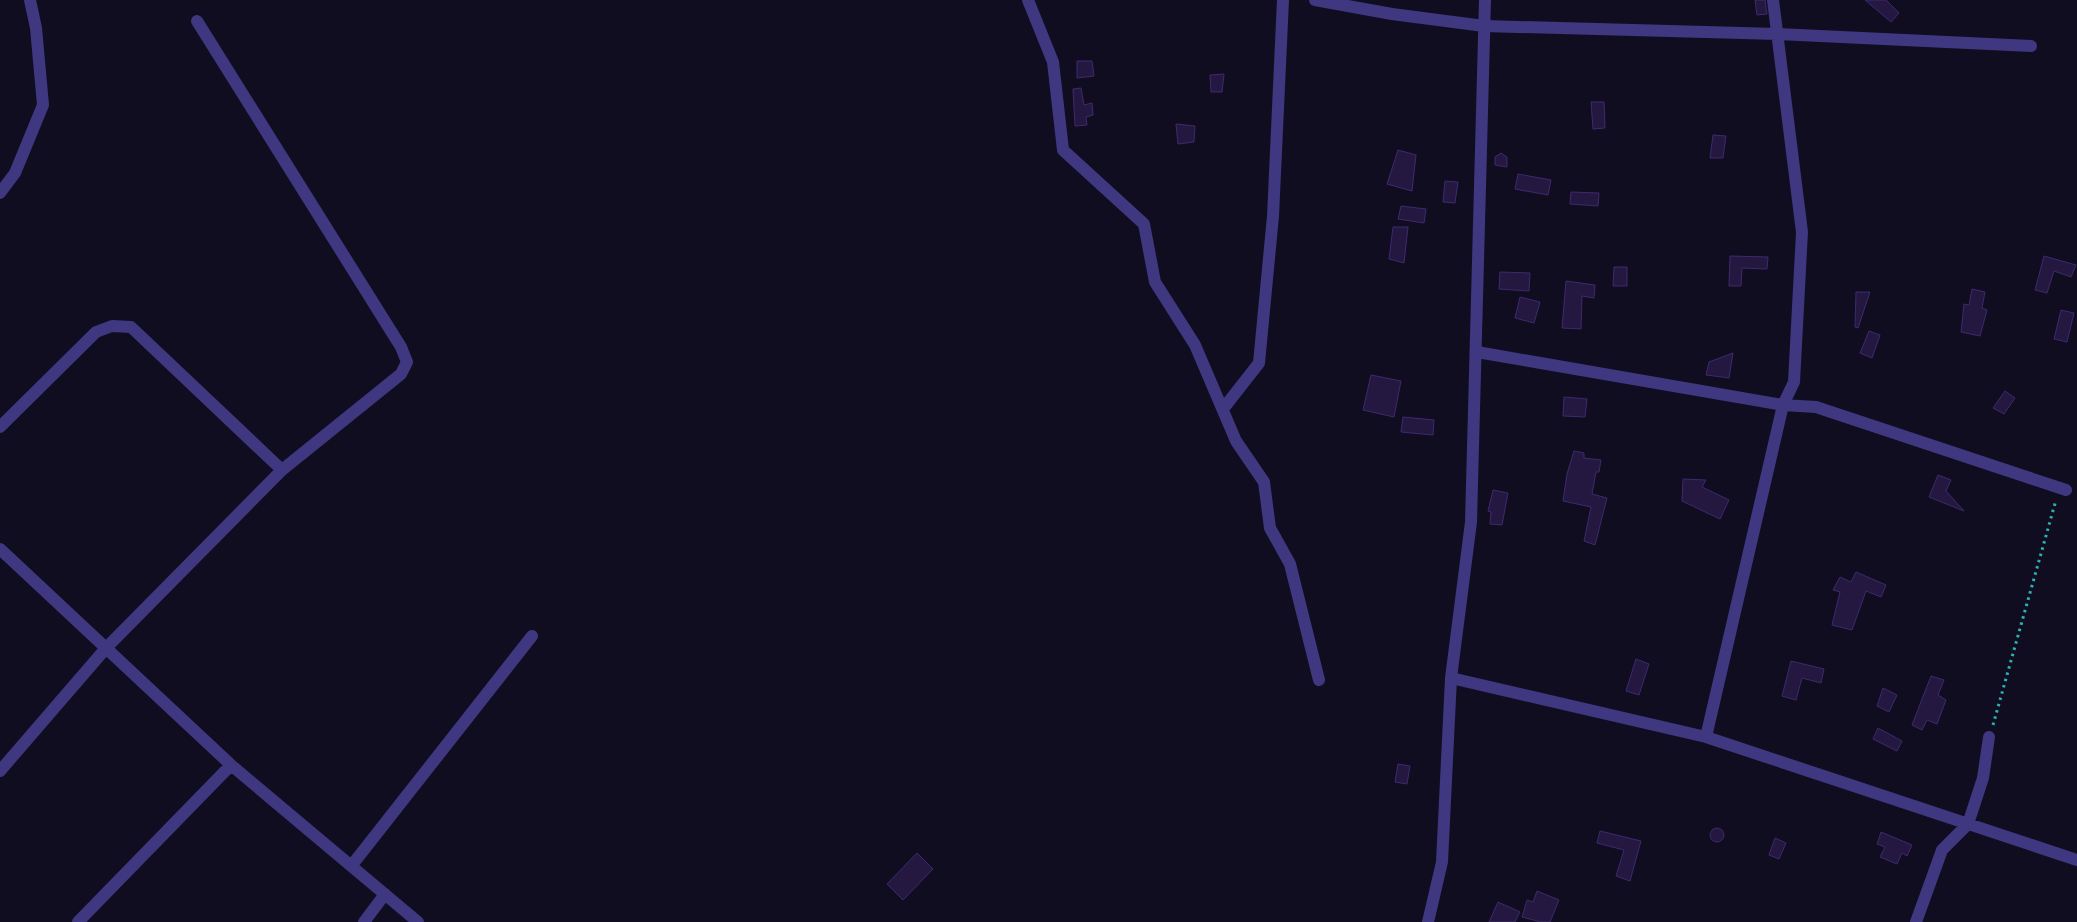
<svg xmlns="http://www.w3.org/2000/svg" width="2077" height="922" font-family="'Exo 2',sans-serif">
<rect width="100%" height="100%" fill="#110d20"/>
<path fill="#241841" stroke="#3d2a6e" d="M1755,0H1765L1767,14L1757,15Z
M1865,0H1886L1899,13L1891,22Z
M1077,61H1092L1094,76L1077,78Z
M1224,74L1222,92H1211L1210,75Z
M1081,88L1084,105L1092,103L1093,115L1086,117L1087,125L1075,126L1073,89Z
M1591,102H1604L1605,128L1593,129Z
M1176,124L1195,126L1194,142L1178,144Z
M1713,135L1726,136L1723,158H1710Z
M1398,150L1416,155L1412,191L1387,184Z
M1501,153L1507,157V167L1495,165V157Z
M1518,174L1551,180L1548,195L1515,189Z
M1445,181L1458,182L1455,203L1443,202Z
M1571,192L1599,193L1598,206L1570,204Z
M1401,206L1426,209L1424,223L1398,219Z
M1393,227H1408L1404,263L1389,259Z
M1730,256L1768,257L1767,269L1742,268L1741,286H1729Z
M2044,256L2076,265L2071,277L2054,271L2047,293L2035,290Z
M1614,267H1627V286H1613Z
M1500,272L1530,273L1529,291L1499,289Z
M1566,281L1595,285L1594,298L1582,296L1581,329L1562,328Z
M1972,289L1985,292L1982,308L1987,310L1980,336L1961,332L1964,304L1969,305Z
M1856,292H1870L1858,328L1855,327Z
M1520,297L1540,302L1534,323L1515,318Z
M2061,310L2074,313L2067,342L2054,339Z
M1869,331L1880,335L1872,358L1860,353Z
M1733,353L1729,378L1706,375L1709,362Z
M1371,375L1401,381L1394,417L1363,410Z
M2005,391L2015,398L2004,414L1993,408Z
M1564,397L1587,399L1585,417L1563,416Z
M1403,417L1434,420L1433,435L1401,432Z
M1574,451L1584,453V458L1601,460L1599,472H1596L1592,494L1607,498L1595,545L1584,541L1591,507L1563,501L1567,474Z
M1938,475L1951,480L1946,491L1964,511L1929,497Z
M1683,479L1706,480L1702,487L1729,500L1720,519L1682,501Z
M1493,490L1508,493L1502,525L1490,524L1491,512L1488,511Z
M1856,572L1886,585L1881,597L1866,591L1852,630L1832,625L1840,592L1833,590L1840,577L1851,582Z
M1636,659L1649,664L1639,695L1626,691Z
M1791,661L1824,669L1821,683L1802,678L1796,700L1782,696Z
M1931,676L1944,680L1938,695L1946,700L1937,724L1927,720L1922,730L1912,725Z
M1883,688L1897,695L1889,712L1877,706Z
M1878,728L1902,741L1897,751L1873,739Z
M1398,764L1410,766L1407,784L1395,782Z
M1710 835a7 7 0 1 1 14 0a7 7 0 1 1-14 0Z
M1600,831L1641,841L1630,881L1616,876L1624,850L1597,843Z
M1881,832L1912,845L1907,856L1902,853L1897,864L1880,857L1885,847L1877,844Z
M1775,838L1786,843L1779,859L1769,855Z
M917,853L933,869L903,900L887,884Z
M1537,891L1559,900L1550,922H1541L1522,917L1527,900L1533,902Z
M1498,902L1520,912L1515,922H1489Z"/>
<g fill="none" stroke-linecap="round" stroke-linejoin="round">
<path stroke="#2cb1b3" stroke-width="3" stroke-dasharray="2.5 4" stroke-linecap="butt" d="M1993,725L2056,500"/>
<path stroke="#3f3780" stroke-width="12" d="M1028,0L1053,62L1063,150L1144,224L1155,282L1195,345L1236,441L1264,482L1270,528L1290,564L1319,680
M1315,0L1392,14L1484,26L1778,34L2031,46
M0,193L15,173L43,105L36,28L30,0
M1477,352L1783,405L1816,407L2066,490
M1223,409L1259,363L1273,216L1283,0
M0,427L96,332L112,326L131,327L282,470
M0,549L231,765L418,922
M1451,678L1706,737L2077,860
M1706,737L1783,405L1794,382L1802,232L1773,0
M0,771L107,647L282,470L401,374L407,362L401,347L197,21
M352,865L532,636
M78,922L231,765
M364,922L385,894
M1428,922L1442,862L1451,678L1471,522L1485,0
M1916,922L1942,850L1968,824L1983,778L1989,737"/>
</g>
</svg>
